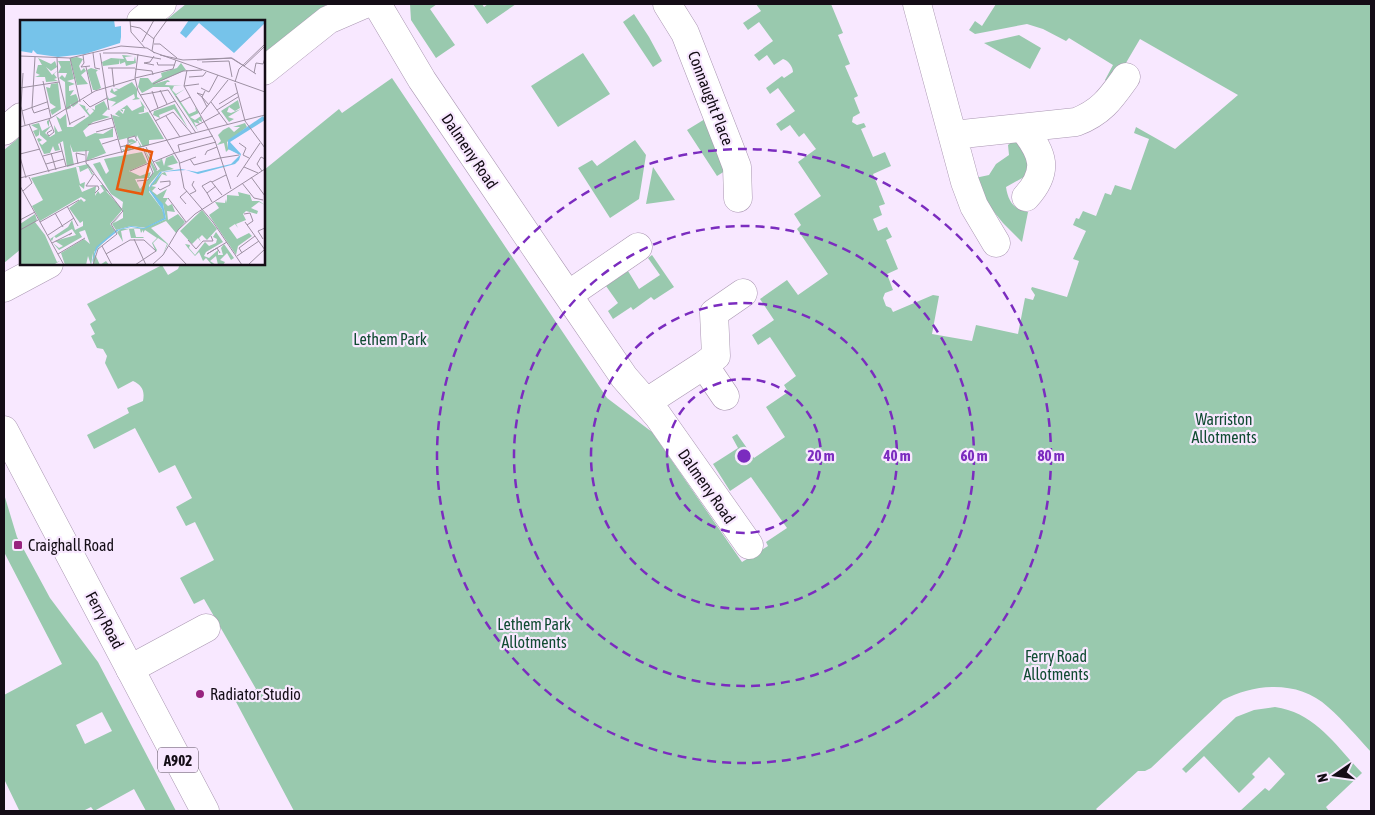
<svg xmlns="http://www.w3.org/2000/svg" width="1375" height="815" font-family="'Asap Condensed',sans-serif">
<rect width="100%" height="100%" fill="#f8e8ff"/>
<path fill="#99c9ae" fill-rule="evenodd" d="M186,4H327L264,54V21H165Z
M410,4H437L430,9L455,45L436,58L411,20Z
M473,4H482L484,7L488,4H516L487,24Z
M756,4H831L843,33L838,35L850,64L845,66L858,96L854,98L860,113L853,117L852,122L857,125L864,123L866,127L861,129L873,157L885,152L891,166L873,174L885,204L879,206L882,215L873,219L878,231L887,227L892,237L886,240L898,269L887,274L893,290L885,293L883,298L886,306L891,308L893,312L933,295L939,296L932,334L972,341L976,325L1018,334L1025,298L1033,300L1035,295L1031,289L1032,287L1067,297L1079,261L1073,259L1086,231L1073,225L1076,218L1079,219L1083,211L1096,216L1105,193L1111,195L1115,185L1131,190L1149,139L1134,133L1136,127L1175,149L1238,95L1140,39L1113,85L1105,80L1113,65L1069,38L1066,41L1043,29L1027,24L975,34L969,30L975,21L982,26L996,4H1371V752C1357,737 1344,721 1328,707C1299,680 1256,683 1223,700L1151,768L1145,771H1138L1096,809L1098,811H294L235,700L256,689L204,599L194,604L180,578L214,560L195,522L186,526L176,507L192,498L175,465L159,473L135,428L94,449L87,435L129,413L127,408L143,401C145,391 142,385 133,381L118,389L105,363L107,356L103,349L97,348L91,336L95,334L90,324L96,320L87,304L162,265L168,275L178,269L180,264H264V170L339,109L342,113L392,78L607,398L652,432L742,562L768,546L766,542L787,528L751,477L730,491L713,464L738,448L732,437L737,434L754,458L785,437L766,407L788,392L784,385L796,376L770,337L758,345L752,335L774,320L760,299L787,280L798,295L828,274L797,229L801,225L794,214L821,196L798,162L816,149L804,133L799,137L790,125L781,131L776,124L795,111L778,88L770,94L766,88L782,76L784,78L793,72C793,67 788,60 783,59L774,65L767,55L759,61L754,55L773,41L759,22L748,30L743,23L761,11Z
M634,14L649,37L662,61L653,67L623,22Z
M1019,35L1041,48L1030,69L984,43Z
M583,53L610,94L558,127L531,86Z
M705,119L725,171L717,176L687,130Z
M21,136V249L4,263V150Z
M635,140L646,155L639,199L610,218L578,168L592,160L597,166Z
M1014,140L1021,143L1033,172L1006,187C1008,201 1014,210 1028,212L1022,242L1003,223L981,196L975,178L989,175L996,164L1009,155L1008,145Z
M653,167L675,200L646,204Z
M652,255L674,287L654,300L651,297L633,310L631,307L613,319L608,311L618,303L606,286L628,271L639,289L660,275L648,258Z
M4,494L17,537L50,598L98,662L176,811H146L134,789L94,811L91,807L83,811H17L19,810L4,779V695L62,664L4,552ZM102,712L112,731L85,744L76,725Z
M1275,707C1316,713 1335,745 1362,773L1326,807L1329,811H1240L1265,788L1269,791L1285,774L1269,757L1252,774L1255,777L1239,793L1204,756L1186,773L1182,769L1236,717L1254,710Z"/>
<g fill="none" stroke-linecap="round" stroke-linejoin="round">
<defs>
<path id="minor" d="M377,4L422,80L548,266L624,377L658,416L749,545
M667,4L685,33L729,146L737,167L738,198
M917,4L965,182L974,206L996,243
M141,21L162,4
M264,71L328,20L365,4
M1023,128C1043,153 1050,171 1026,197
M4,131L21,117
M953,135L1076,122C1102,112 1111,98 1126,77
M4,288L49,264
M568,295L638,247
M704,365L716,356L714,313L743,293
M647,402L704,365L725,396
M130,669L206,628"/>
<path id="major" d="M4,430L205,811"/>
</defs>
<use href="#minor" stroke="#aa97b2" stroke-width="29"/>
<use href="#major" stroke="#aa97b2" stroke-width="29"/>
<use href="#minor" stroke="#fff" stroke-width="28"/>
<use href="#major" stroke="#fff" stroke-width="28"/>
</g>
<g fill="none" stroke="#7b2cbf" stroke-width="2.5" stroke-dasharray="9 6">
<circle cx="744" cy="456" r="77"/>
<circle cx="744" cy="456" r="153"/>
<circle cx="744" cy="456" r="230"/>
<circle cx="744" cy="456" r="307"/>
</g>
<g fill="#98237f" stroke="#f8e8ff" stroke-width="2">
<rect x="13" y="540" width="10" height="10" rx="2.5"/>
<circle cx="200" cy="694" r="5"/>
</g>
<g text-anchor="middle" dominant-baseline="central" stroke-width="4.5" stroke-linejoin="round" paint-order="stroke">
<rect fill="#f8e8ff" stroke="#584f5c" stroke-width="1" x="158" y="747.5" width="40" height="25" rx="4"/>
<g font-size="15" font-weight="bold" fill="#140d16">
<text x="178" y="760">A902</text>
</g>
<g font-size="16" fill="#140d16" stroke="#f8e8ff">
<text transform="translate(711 98) rotate(69)">Connaught Place</text>
<text transform="translate(470 151) rotate(56)">Dalmeny Road</text>
<text transform="translate(707 486) rotate(55)">Dalmeny Road</text>
<text transform="translate(105 620) rotate(62)">Ferry Road</text>
</g>
<g font-size="16" fill="#104b32" stroke="#f8e8ff">
<text x="390" y="339">Lethem Park</text>
<text x="1224" y="419">Warriston<tspan x="1224" dy="18">Allotments</tspan></text>
<text x="534" y="624">Lethem Park<tspan x="534" dy="18">Allotments</tspan></text>
<text x="1056" y="656">Ferry Road<tspan x="1056" dy="18">Allotments</tspan></text>
</g>
<g font-size="16" fill="#140d16" stroke="#f8e8ff" text-anchor="start">
<text x="28" y="545">Craighall Road</text>
<text x="210" y="694">Radiator Studio</text>
</g>
</g>
<g transform="translate(20 20)">
<rect width="245" height="245" fill="#f8e8ff"/>
<path d="M102,35L113,36L105,37L107,41H114L115,36L116,43L106,46L105,42L100,44V39L99,44L83,46L82,42L91,38L104,39ZM57,37L63,39L59,46L61,51L64,48L66,51L61,55L68,64L57,65L50,38ZM18,38L31,44L35,41L37,47L31,51L26,47L32,55L38,50L34,54L37,58L34,59L38,61L26,62L25,57H15L20,55L16,53L18,45H22ZM38,41H50L54,59L47,61L55,64L49,66V71L54,70L50,76L56,74L58,79V83L53,87L50,84L51,88L46,90L45,62L39,58L42,55L45,58L47,53H38L41,47ZM161,43L166,50L134,64L148,60L150,62H147L145,65L163,66H154L152,70L156,74L165,69L156,75L169,94L176,91L175,87L179,93L170,97L175,100L181,96L182,102L178,100L180,104L174,102L178,111L149,67H133L122,73L118,67L120,58H128L132,63L142,57L141,53L157,48ZM71,48L78,50L76,52L81,68L77,70H73L67,50ZM112,62L117,69V77L120,79L112,80L115,78L114,74L91,87L96,82L88,80L87,75L89,79L97,76L90,72L92,68L94,72L98,70L94,68L99,69ZM38,63L41,89L32,95L30,90L36,87L30,83L26,67L30,68L31,64ZM120,80L127,90L124,87V92L118,93L120,94L128,92L144,119L129,120V125L123,127L117,115V118L116,116L109,117L108,120L112,119L117,122L110,125L111,129L120,126L117,119L122,127L104,132L102,129L106,130L104,126L114,122L109,123L107,118L99,120L92,95L100,97L95,94L99,90L103,94L105,89H101L103,90V92L100,90L107,85L112,91L122,86ZM218,80L220,88L215,91L209,87L207,92L211,93L221,89L208,97L214,99L209,102L201,91ZM84,81L88,89L82,95L90,97L73,102L63,111L66,117L75,113L83,114L93,108V117L79,119L86,133L66,141L69,131L53,132L50,124L54,145L47,147L43,121L38,124L40,130L35,131L33,126L30,133L24,134L17,119L19,118L22,120L19,122L22,125L27,121L20,115L19,109V115L16,117L13,111L18,109L11,105L19,103L22,111L29,107L27,103V101L29,100V107L32,105L25,113L30,117L35,114L34,105L38,112L42,111L36,96L40,99L46,94L47,107H53L69,96L59,84L65,86L66,90L69,88L67,91L70,95L74,91L71,88L75,90V86ZM155,84V85L168,108L154,89L139,95L140,98L133,95L134,91ZM225,103L227,107L207,122L208,128L218,133L219,134L209,129L206,132L204,123L197,125L201,121L198,115L203,110L209,107L214,112L220,107H213ZM124,128L137,151L140,149L135,142L141,141L138,140L142,139L144,146L146,138L153,135L158,143L147,146L154,149L140,152L129,165V172L142,189L145,198L127,207L146,199L143,184H140L129,169L131,164L142,153L145,152L147,156L142,154L136,164L131,166L136,167L132,171L137,175L147,169L143,178H148L145,183L148,186L152,184L155,192L147,191L148,200L158,194L165,202L156,213L146,201L131,208L148,224L143,234L147,224L138,218L133,223L137,230L136,232L132,223L137,218L125,210L123,213V210L121,213L120,209H114L116,217H124L123,218H111L109,209L101,211L103,222L97,212L101,209L127,208L111,206L96,210L92,204L102,193L94,203L103,198V189L90,204L95,211L74,232L80,245L86,241L89,245H73V233L71,245L68,236L66,245H45L41,233L64,219L70,224L65,210L59,212L62,217L39,230L33,223L39,228L43,226L35,221L56,215L52,209L36,218L34,216L32,221L30,219L48,207L52,200L55,210L63,206V201L60,203L49,188L61,179L64,182L66,180L61,177L20,201L12,186L23,180L11,158L68,144L75,153L68,146L73,154L72,155L68,148L60,152L59,147H56L60,164L65,162L64,169L59,165L62,172L76,166L75,176L78,171L80,174L84,171L80,165H83L89,172L86,171L102,189L103,182L91,174L73,144L80,142L86,154L89,151L84,139L122,132L127,143L109,151L120,156L131,152L129,158L115,159L120,169L134,152ZM218,172L230,175L232,181H239L245,185L239,182L231,188L238,191L237,194L226,191L223,194L226,200L216,204L218,208L215,204L209,208L217,219L229,213L232,216L218,226L216,235L189,195L199,188L195,182L205,183L206,179L207,183V175L219,176ZM182,190L197,209L187,220L182,215L179,218L181,222L178,218L172,224L160,211ZM15,194L17,200L15,202L25,215L37,242L40,241L35,244L40,245H0V204ZM196,212L203,222L186,232L184,236L189,238L198,230V235H203L201,228L204,224L214,238L211,240L207,233L200,240L205,242L203,245H198L196,236L190,241L196,245H192L186,238L183,241L179,232L175,236L168,228L165,224L170,225L169,228L175,235L185,222L189,226L196,223L197,219L193,217Z" fill="#99c9ae"/>
<path d="M0,0H94L95,7L101,6V17L100,23L65,34L38,37L17,34L13,30L12,33L0,31ZM169,0H245V3L214,33L179,3L166,18L160,13ZM243,96L245,100L210,122L221,134L219,140L215,144L178,154L166,150L142,152L129,169L143,184L146,199L124,209L111,207L99,210L78,227L71,245L76,227L96,210L111,206L124,208L144,198L142,189L128,169L140,152L161,149L177,152L211,144L220,135L208,129V120Z" fill="#76c3ea"/>
<path fill="none" stroke="#9d90a2" stroke-width="1" d="M110,0L111,12L125,28M110,6L120,8L134,19M122,22L134,0M134,24H140L157,38M132,31L134,18L147,0M133,32L245,72M73,33L75,48L80,49M80,33L89,90M83,33H107L141,39M118,34L115,58L118,71L159,141L164,168L193,202L222,245M63,35L64,43L61,47L70,46M140,35L163,40L211,38L224,46L245,26M0,36L50,38L101,26L127,28L135,33M134,36L130,42L124,43L134,45M37,38L38,57L50,105M50,38L60,82M177,40L212,38L236,54M137,42L138,45H155M182,42L209,41L212,57M66,47L72,73M88,48H115M92,48L94,67M115,49L132,51L133,55M167,50L164,66L195,121L211,169M3,53L1,86L5,105M234,53L236,43L243,44L245,38M169,57L183,56L186,52M115,58L153,49L156,40M23,61L31,98M215,62L219,49L245,24M215,63L225,101L245,128M133,64L163,51L182,50M164,66L179,64M0,68L39,62M181,68L189,72L198,55M140,70L147,84M132,71L138,88M120,75L148,70L176,113M183,75L177,73L182,77L185,71M156,76L160,82L170,77M63,80L70,87L87,78M191,82L208,105M199,84L217,73M187,87L182,77L189,85M12,88L15,37M12,88L14,93L29,88M197,90L218,77M2,91L27,82M129,92L155,81M91,94L102,133M181,94L208,60M146,96L160,117M29,99L34,112L29,116L27,113L32,110M225,100L245,95M135,101L153,92L172,114M9,104L29,152M49,104L65,96M68,105L92,98M176,106L200,93M0,107L31,98L75,71L115,59M76,112L94,107M40,123L46,146M219,123L226,128L223,135L229,138M82,124L98,119M100,127L108,125V118L115,116L117,121M126,127L137,150M66,130V143L103,191L91,204L97,214L78,229L73,245M160,132L158,125L193,116M31,133L36,150M155,133L196,122M0,134L20,129M185,135L187,131L197,127M23,136L42,131M0,137L6,158M200,138L219,135M170,139L174,145L200,138M133,142L155,133M160,143L176,137M26,144L44,139M58,144L56,133L65,135M224,147L238,153M110,151L129,143M242,151L237,144L241,137L245,139M74,154L66,166H78L79,169L75,173M217,157L240,123M231,157L245,176M0,158L225,100M117,161L128,160L133,153L123,128M192,162L206,155M222,163L234,178L243,180M0,166L44,245M138,168L140,170L150,165V161L140,162M3,171L12,163L9,157M187,173L182,166L191,161L202,175M170,174L176,171L172,165L174,161M148,178L166,202M192,182L187,173L196,166M166,184L160,177L167,171M47,186L58,206M35,193L43,207M224,194L230,193L233,201L227,205M0,200L15,192M20,202L59,180M225,202L245,230M0,210L18,200M28,215L54,198M114,219L126,245M243,219L238,211L245,208M168,220L176,229L183,221H193L191,216M32,223L52,213L49,215M82,226L92,245M149,226L167,245M200,233L197,228L187,234L207,222M222,233L219,228L235,216M38,234L65,218M86,234L110,220H124L136,231L115,245M217,236L239,221M132,245L143,235L158,210L175,194L245,149M228,245L245,229"/>
<path fill="#e8590c" fill-opacity="0.15" stroke="#e8590c" stroke-width="2.5" d="M107,126L132,132L122,174L97,169Z"/>
<rect width="245" height="245" fill="none" stroke="#140d16" stroke-width="2.5"/>
</g>
<circle cx="744" cy="456" r="8" fill="#7b2cbf" stroke="#f8e8ff" stroke-width="2.5"/>
<g font-size="15" text-anchor="middle" font-weight="bold" fill="#7b2cbf" stroke="#f8e8ff" stroke-width="4.5" stroke-linejoin="round" paint-order="stroke">
<text x="821" y="461">20 m</text>
<text x="897" y="461">40 m</text>
<text x="974" y="461">60 m</text>
<text x="1051" y="461">80 m</text>
</g>
<rect width="1375" height="815" fill="none" stroke="#140d16" stroke-width="10"/>
<g transform="translate(1335 775) rotate(257)" stroke="#f8e8ff" stroke-width="4" paint-order="stroke">
<path d="M0-4L9 19L0 12L-9 19Z" fill="#140d16"/>
<text y="-8" font-size="14" font-weight="bold" text-anchor="middle" fill="#140d16">N</text>
</g>
</svg>
